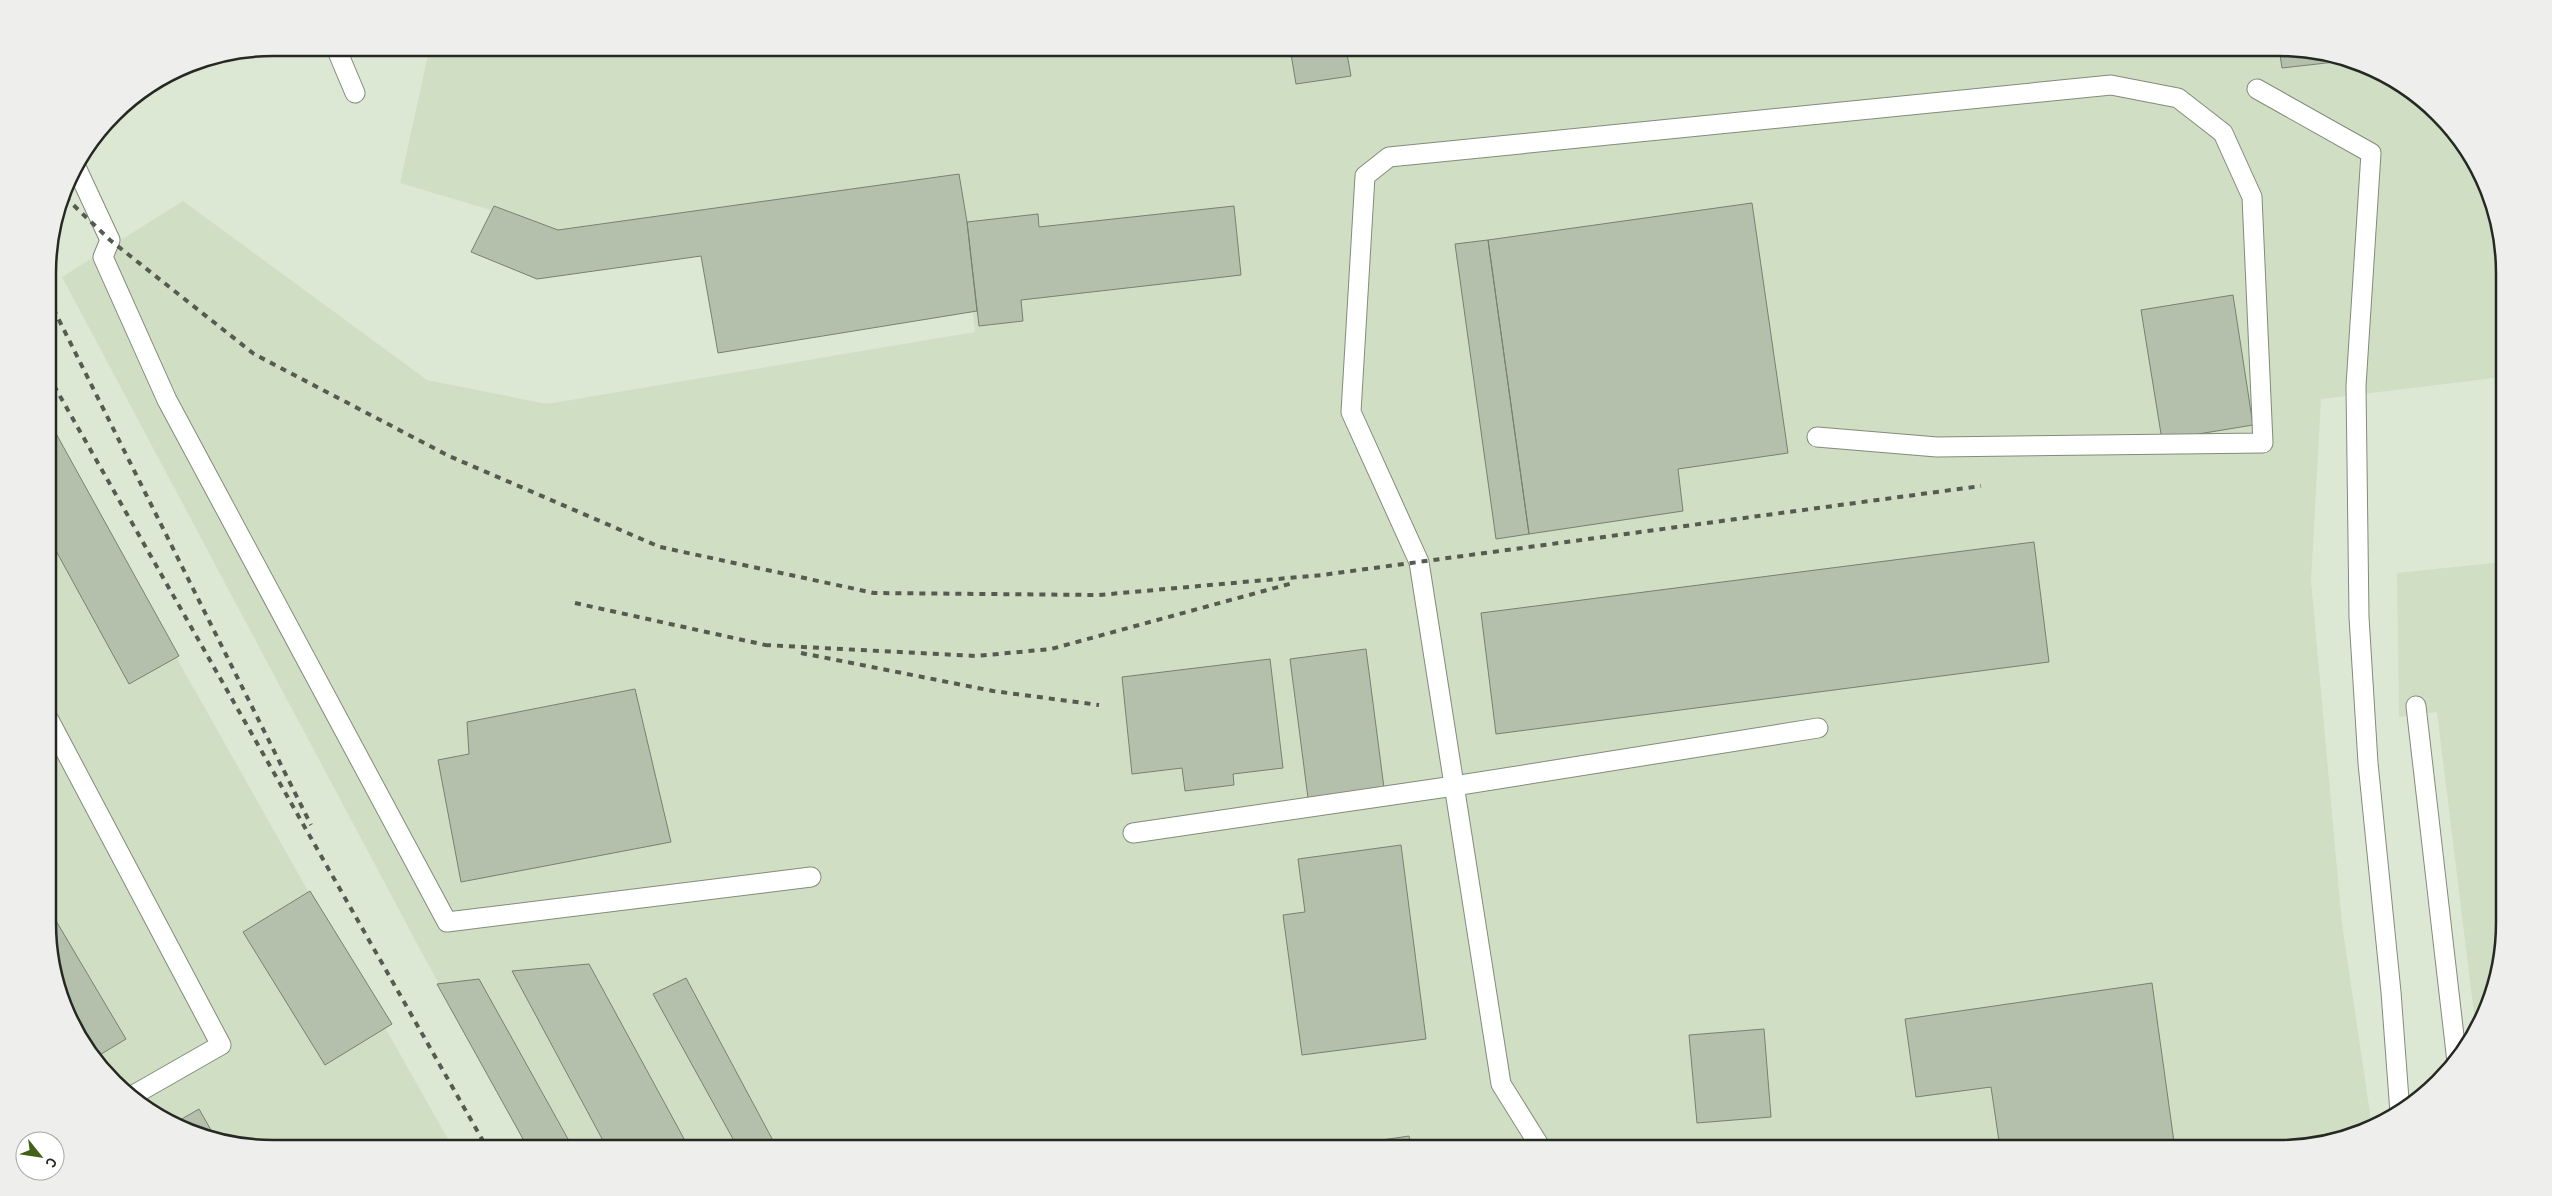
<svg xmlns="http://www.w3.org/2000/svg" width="2552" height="1196" font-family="Overpass,sans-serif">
<rect width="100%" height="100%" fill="#dde8d4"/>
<path fill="#d0dec4" d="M425,48H2279L2366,65L2417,94L2458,136L2487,187L2503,244V377L2321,399L2311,581L2342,924L2372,1127L2352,1136L2293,1148H529L422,953L62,277L183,201L427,380L547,404L975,332L958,174L558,230L400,183L428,55Z
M48,430L453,1148H273L186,1131L135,1102L94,1060L65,1010L49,953Z
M2503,562L2504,923L2487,1010L2476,1030L2437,712L2399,717L2397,573Z"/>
<path fill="#b5c0ac" stroke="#77816f" d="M425,48H487L428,55Z
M1290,48H1346L1351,76L1296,84Z
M2279,48L2344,61L2282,68Z
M959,174L967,222L977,311L718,353L701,256L537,279L471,252L494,206L558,230Z
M1752,203L1788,453L1678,469L1683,511L1529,534L1488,240Z
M1234,206L1241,275L1021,300L1023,321L979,326L967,222L1038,214L1039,227Z
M1488,240L1529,534L1496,539L1455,244Z
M2233,295L2253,425L2162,440L2141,310Z
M48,419L179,656L129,684L49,538Z
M2034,542L2049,662L1496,734L1481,613Z
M1366,649L1384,788L1308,798L1290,659Z
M1270,659L1283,768L1233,774L1234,785L1185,791L1182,768L1132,774L1122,677Z
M635,689L671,842L461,882L438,760L469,754L467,722Z
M1401,845L1426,1039L1302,1055L1283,915L1305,912L1298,859Z
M310,891L392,1024L325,1065L243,932Z
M49,909L126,1039L93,1059L65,1010L49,953Z
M589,964L689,1148H607L512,971Z
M686,978L777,1148H738L653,994Z
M479,979L573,1148H528L437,984Z
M2152,983L2174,1142L2135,1148H2000L1991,1087L1916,1097L1905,1019Z
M1764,1029L1771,1117L1697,1123L1689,1035Z
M199,1109L215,1137L186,1131L173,1124Z
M1409,1136L1411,1148H1327Z"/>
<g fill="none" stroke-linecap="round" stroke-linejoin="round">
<defs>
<path id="lane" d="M336,48L355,93
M2257,89L2371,153L2356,386L2359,617L2368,763L2391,992L2400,1113
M76,167L110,240L103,257L167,400L447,922L811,877
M2416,706L2457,1062
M49,720L221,1045L130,1097
M1133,833L1454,786L1818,728
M1541,1148L1501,1084L1419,562L1351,412L1365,176L1389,157L2111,85L2178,98L2223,133L2252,197L2263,443L1937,447L1817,437"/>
</defs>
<use href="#lane" stroke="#828c79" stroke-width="21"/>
<use href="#lane" stroke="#fff" stroke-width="19"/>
<path stroke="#555b50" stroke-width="4" stroke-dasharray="6 6" stroke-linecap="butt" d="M65,197L110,240L254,354L449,456L660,547L874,593L1099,595L1322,575L1981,486
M48,298L311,825
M48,375L487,1148
M575,603L770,646
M765,645L976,656L1051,649L1293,583
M801,653L993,691L1099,705"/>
</g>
<path d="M0 0H2552V1196H0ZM273 56H2279A217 217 0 0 1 2496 273V923A217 217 0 0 1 2279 1140H273A217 217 0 0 1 56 923V273A217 217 0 0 1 273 56Z" fill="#eeeeed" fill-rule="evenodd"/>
<path fill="none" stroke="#252922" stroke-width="2.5" d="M273 56H2279A217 217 0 0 1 2496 273V923A217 217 0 0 1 2279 1140H273A217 217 0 0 1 56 923V273A217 217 0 0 1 273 56Z"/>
<g transform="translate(40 1156) rotate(120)"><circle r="24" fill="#ffffff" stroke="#a8a9a7"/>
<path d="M0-4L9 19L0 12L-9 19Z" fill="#416116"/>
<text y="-8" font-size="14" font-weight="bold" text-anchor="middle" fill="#252922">С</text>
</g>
</svg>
